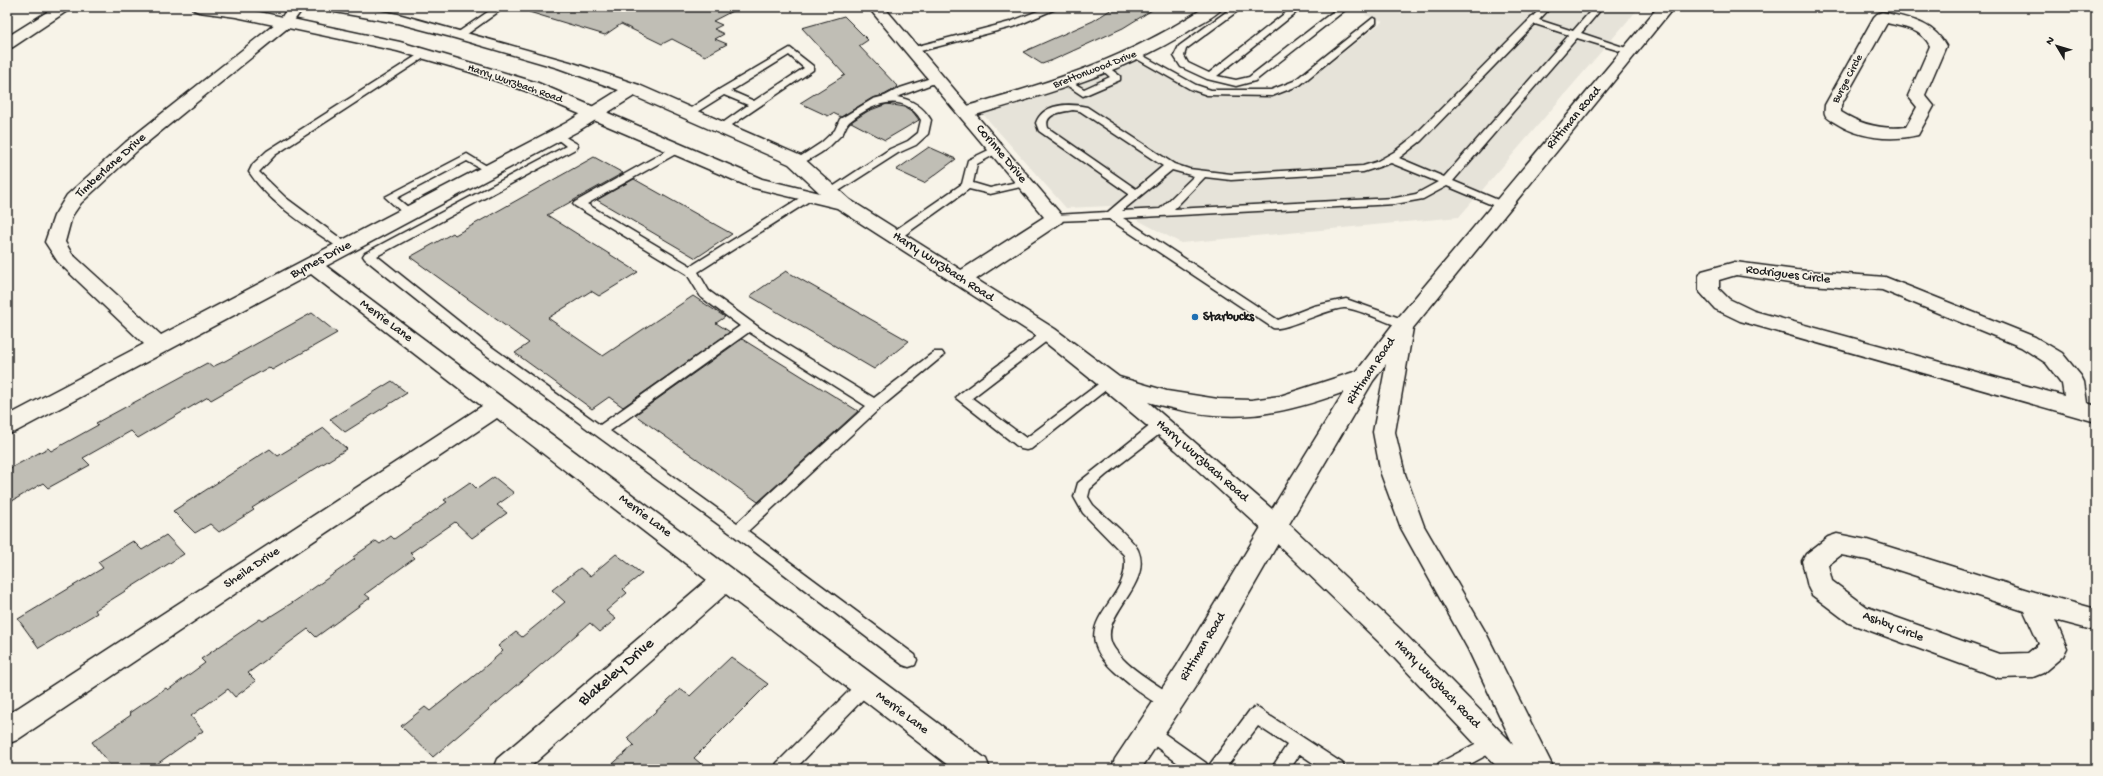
<svg xmlns="http://www.w3.org/2000/svg" width="2103" height="776" font-family="'Gochi Hand',sans-serif">
<rect width="100%" height="100%" fill="#f7f3e8"/>
<filter id="ink" filterUnits="userSpaceOnUse"><feTurbulence type="fractalNoise" baseFrequency=".025" numOctaves="2"/><feDisplacementMap in="SourceGraphic" scale="8" xChannelSelector="R" yChannelSelector="G"/><feConvolveMatrix kernelMatrix="1 2 1 2 8 2 1 2 1" color-interpolation-filters="sRGB"/></filter>
<g filter="url(#ink)">
<path fill="#e6e3d9" d="M1375,7H1627L1637,10L1459,217L1181,243L1111,206L1066,208L982,113L1088,80L1136,61L1205,97H1273L1301,86L1383,21L1365,15Z"/>
<path fill="#c0beb5" stroke="#1c1c1c" d="M530,7H740L713,21L722,25L714,29L724,34L715,39L727,44L705,56L672,39L662,44L621,24L605,35L529,12Z
M1115,7H1157L1123,28L1053,60L1042,64L1023,52L1093,21Z
M844,16L868,40L859,46L898,87L884,95L872,98L841,117L833,113L828,116L800,103L845,75L802,28Z
M887,104L905,107L913,112L919,120L885,140L851,122L868,111Z
M929,147L956,159L924,183L896,170Z
M594,157L623,173L547,215L638,272L599,296L591,291L548,318L603,356L693,296L725,317L716,323L730,332L623,407L609,397L592,409L515,353L529,343L410,257L453,233L455,235Z
M634,179L732,234L696,258L597,200Z
M786,271L909,341L874,369L750,296Z
M312,313L337,333L272,370L269,367L211,400L208,397L138,438L131,431L83,458L90,465L48,488L43,483L7,504V470L48,448L51,451L98,425L96,423L207,363L212,367L225,361Z
M742,339L858,411L758,502L635,415Z
M392,381L407,393L345,432L330,419Z
M324,428L347,449L252,508L254,510L219,532L210,524L195,533L173,511L270,449L278,456Z
M494,477L514,493L497,505L507,513L472,538L455,522L410,553L415,558L365,594L370,598L316,637L308,629L248,673L256,681L235,697L228,689L191,716L203,731L150,769H113L92,742L131,715L129,713L166,688L168,690L205,663L201,659L260,619L263,621L295,601L355,559L353,557L376,541L380,544L391,536L394,539L447,502L444,500L470,482L477,489Z
M166,535L184,554L95,610L97,613L39,648L18,619L103,568L98,562L133,541L142,550Z
M616,554L642,574L623,589L627,593L606,611L616,619L600,632L590,623L433,757L401,726L425,707L430,711L479,672L503,651L498,646L516,632L522,637L565,602L552,590L580,568L590,576Z
M731,657L768,684L694,758L707,769H607L634,745L627,738L680,689L690,696Z"/>
<g fill="none" stroke-linecap="round" stroke-linejoin="round">
<defs>
<path id="service" d="M495,7H505L463,37H457V33Z
M1048,7H1060L1016,26L913,53L908,50L910,48L1010,22Z
M1233,7H1243L1186,49L1184,56L1188,63L1209,73L1293,7H1303L1217,76L1236,80L1249,77L1339,7H1349L1255,81L1236,86L1207,79L1181,67L1174,56L1179,46Z
M1542,7H1551L1539,20L1573,31L1594,7H1603L1581,33L1635,51L1630,54L1577,38L1453,181L1505,203L1507,205L1505,207H1497L1447,186L1423,199L1395,204L1123,218L1278,320L1314,306L1346,299L1408,321L1410,324L1408,327H1400C1389,323 1353,307 1344,308C1326,309 1285,331 1273,328L1109,219L1055,221L1049,218L1055,215L1108,212L1129,194L1039,131L1036,123C1043,103 1069,103 1087,107L1174,164L1189,169L1231,174L1363,166L1376,162L1394,152L1413,137ZM1535,24L1569,35L1444,177L1399,158L1421,141ZM1073,110L1080,111L1163,166L1136,189L1048,128C1043,113 1063,112 1073,110ZM1391,163L1438,182L1416,194L1395,198L1174,209L1205,177L1231,180L1363,172ZM1172,170L1194,176L1160,209L1122,211Z
M1373,18L1376,19V23L1300,85L1272,96L1207,95L1190,89L1130,55L1132,53H1138L1196,85L1211,90H1271L1294,81Z
M790,48L813,66V70L726,129L722,130L717,127L748,105L724,95L692,115H684L683,113L720,89ZM789,55L804,68L754,101L731,91Z
M424,51L429,54L427,56L275,155L259,172L286,198L352,247L346,251L342,250C309,227 271,205 249,172L253,164L267,151Z
M1105,65L1120,76V80L1083,96L1062,82L1067,79L1084,89L1110,77L1100,68Z
M937,76L940,77V81L897,97C913,100 923,107 931,120L928,134L916,145L898,153L834,194H826L825,192L890,149L908,141L918,133L921,120C903,90 871,104 849,122C846,125 845,129 843,133C839,137 834,142 830,146C822,153 810,159 801,164L797,165L792,162L821,143L835,130L840,119L873,99L885,96L900,88Z
M557,132L577,144L578,146L577,148L377,256L482,340L600,425L740,326L701,297L687,274L575,206L573,204L575,202L673,147H681L682,149L681,151L587,204L691,266L806,194H814L815,196L814,198L698,272L709,291L761,329L874,398L934,352H942L944,355L880,408L748,531L915,655L917,660L915,665L909,667L903,665L733,535L474,346L365,259L363,256L365,253L566,146L552,135ZM749,332L866,406L737,523L610,431Z
M997,146L1002,149L1001,151L977,164L973,183L990,188L1025,180L1029,181L1030,183L1029,185L990,194L969,189L899,239H891L889,236L891,233L962,184L968,160Z
M467,154L495,171L490,174L467,161L397,198L415,213L409,216L405,215L385,197Z
M1048,330L1054,334L1052,337L972,398L1026,438L1105,379H1115L1116,382L1031,449L1026,450L1021,449L956,398L958,395L1044,331Z
M1161,420L1166,421L1168,425L1166,429L1106,475L1090,489L1088,497L1093,505C1103,515 1133,539 1138,550C1154,587 1094,618 1114,648C1128,669 1154,682 1175,697L1177,702L1175,707L1169,709C1152,703 1135,689 1121,677C1054,623 1135,604 1124,555L1083,513L1074,497L1078,483L1156,421Z
M866,678L872,680L874,685L872,690L795,769H774L777,763L860,680Z
M1256,707L1342,763L1345,769H1322L1300,754L1290,769H1271L1287,745L1258,726L1225,769H1186L1143,737L1141,732L1143,727L1149,724L1155,727L1206,763L1208,767L1250,710Z
M1494,734L1500,736L1502,742L1500,748L1461,769H1436L1439,763Z"/>
<path id="minor" d="M55,7H73L13,47L7,49V37Z
M288,7H304L290,26L138,150L81,203L72,216L65,242L72,254L161,335L566,123L627,85H639L641,89L639,93L578,131L326,266L986,759L990,769H953L726,594L528,769H493L497,759L707,580L497,418L17,740L7,744V715L482,406L311,274L15,432L7,434V416L144,344L58,262L45,242L54,216L67,195L126,142L280,20Z
M1205,7H1223C1217,15 1206,20 1198,25C1130,71 1050,93 972,116L966,117L960,116L958,112L960,108C1049,83 1127,59 1205,7Z
M1882,12C1907,18 1933,21 1946,46L1925,95L1934,106L1918,135C1890,142 1858,138 1834,122C1831,120 1826,118 1825,114C1824,112 1825,108 1825,105L1874,17L1877,14ZM1887,23C1903,27 1922,29 1930,46L1908,96L1917,107L1906,127C1882,130 1862,125 1841,112V105Z
M1735,262L1796,270L1885,277L2035,337L2062,353L2081,376L2084,382L2087,403L2096,406V422L1740,321L1715,309L1699,291V276L1702,271ZM1736,275L1796,284L1882,290L2021,347L2046,363L2062,384L2064,396L1754,311L1729,299L1719,289V280Z
M1837,534L1867,540L2034,592L2096,609V631L2055,620L2067,648L2063,656L2043,673L2033,677L1999,678L1849,623L1812,595L1808,587L1802,561L1806,554L1828,537ZM1841,555L1867,560L2024,611L2039,644L2028,653L1999,654L1867,607L1832,581L1828,565Z"/>
<path id="tertiary" d="M868,7H884L1064,218L1062,222L969,284L962,286L955,284L952,279L955,274L1044,217Z
M1275,516L1284,519L1287,526L1284,533L1197,684L1141,769H1111L1115,759L1177,666L1266,519Z"/>
<path id="secondary" d="M191,7H236L400,42L482,66L538,83L762,179L820,193L789,164L627,93L558,68L455,38L397,23L335,12L330,10L327,7H359L398,14L570,62L639,85L801,156L850,200L1055,329L1119,377L1167,391L1218,399L1251,400L1280,396L1357,371L1397,319L1658,7H1674L1413,328L1395,432L1405,474L1424,526L1486,633L1554,769H1499L1382,645L1266,533L1176,450L1102,388L1041,339L837,208L750,187L526,91L470,72L397,51L236,17L199,12L194,10ZM1386,364L1373,432L1381,474L1401,528L1468,649L1513,744L1400,629L1289,524L1373,381ZM1344,392L1272,509L1148,402C1225,424 1270,419 1344,392Z"/>
</defs>
<use href="#service" stroke="#1c1c1c" stroke-width="3"/>
<use href="#minor" stroke="#1c1c1c" stroke-width="3"/>
<use href="#tertiary" stroke="#1c1c1c" stroke-width="3"/>
<use href="#secondary" stroke="#1c1c1c" stroke-width="3"/>
<use href="#service" fill="#f7f3e8" fill-rule="evenodd"/>
<use href="#minor" fill="#f7f3e8" fill-rule="evenodd"/>
<use href="#tertiary" fill="#f7f3e8" fill-rule="evenodd"/>
<use href="#secondary" fill="#f7f3e8" fill-rule="evenodd"/>
</g>
</g>
<circle fill="#1f6fb2" stroke="#f7f3e8" stroke-width="1.5" cx="1195" cy="317" r="4"/>
<g text-anchor="middle" dominant-baseline="central" stroke-width="3" stroke-linejoin="round" paint-order="stroke">
<g font-size="11" fill="#1c1c1c" stroke="#f7f3e8">
<text transform="translate(1095 70) rotate(-21)">Brettonwood Drive</text>
<text transform="translate(1848 79) rotate(-62)">Burge Circle</text>
<text transform="translate(515 84) rotate(19)">Harry Wurzbach Road</text>
</g>
<g font-size="13" fill="#1c1c1c" stroke="#f7f3e8">
<text transform="translate(1574 118) rotate(-50)">Rittiman Road</text>
<text transform="translate(1001 154) rotate(50)">Corinne Drive</text>
<text transform="translate(111 166) rotate(-42)">Timberlane Drive</text>
<text transform="translate(321 260) rotate(-28)">Byrnes Drive</text>
<text transform="translate(943 267) rotate(33)">Harry Wurzbach Road</text>
<text transform="translate(1788 275) rotate(7)">Rodrigues Circle</text>
<text transform="translate(386 321) rotate(37)">Merrie Lane</text>
<text transform="translate(1371 371) rotate(-56)">Rittiman Road</text>
<text transform="translate(1202 461) rotate(41)">Harry Wurzbach Road</text>
<text transform="translate(645 516) rotate(37)">Merrie Lane</text>
<text transform="translate(252 568) rotate(-34)">Sheila Drive</text>
<text transform="translate(1893 627) rotate(21)">Ashby Circle</text>
<text transform="translate(1203 647) rotate(-59)">Rittiman Road</text>
<text transform="translate(1437 684) rotate(46)">Harry Wurzbach Road</text>
<text transform="translate(902 713) rotate(37)">Merrie Lane</text>
</g>
<g font-size="13" font-weight="bold" fill="#1c1c1c" stroke="#f7f3e8" text-anchor="start">
<text x="1203" y="317">Starbucks</text>
</g>
<g font-size="16" fill="#1c1c1c" stroke="#f7f3e8">
<text transform="translate(617 673) rotate(-41)">Blakeley Drive</text>
</g>
</g>
<rect width="2103" height="776" fill="none" stroke="#f7f3e8" stroke-width="24"/>
<rect x="12" y="12" width="2079" height="752" fill="none" stroke="#1c1c1c" stroke-width="1.5" filter="url(#ink)"/>
<g transform="translate(2057 46) rotate(308)" stroke="#f7f3e8" stroke-width="3" paint-order="stroke">
<path d="M0-3L7 15L0 10L-7 15Z" fill="#1c1c1c"/>
<text y="-6" font-size="11" font-weight="bold" text-anchor="middle" fill="#1c1c1c">N</text>
</g>
</svg>
